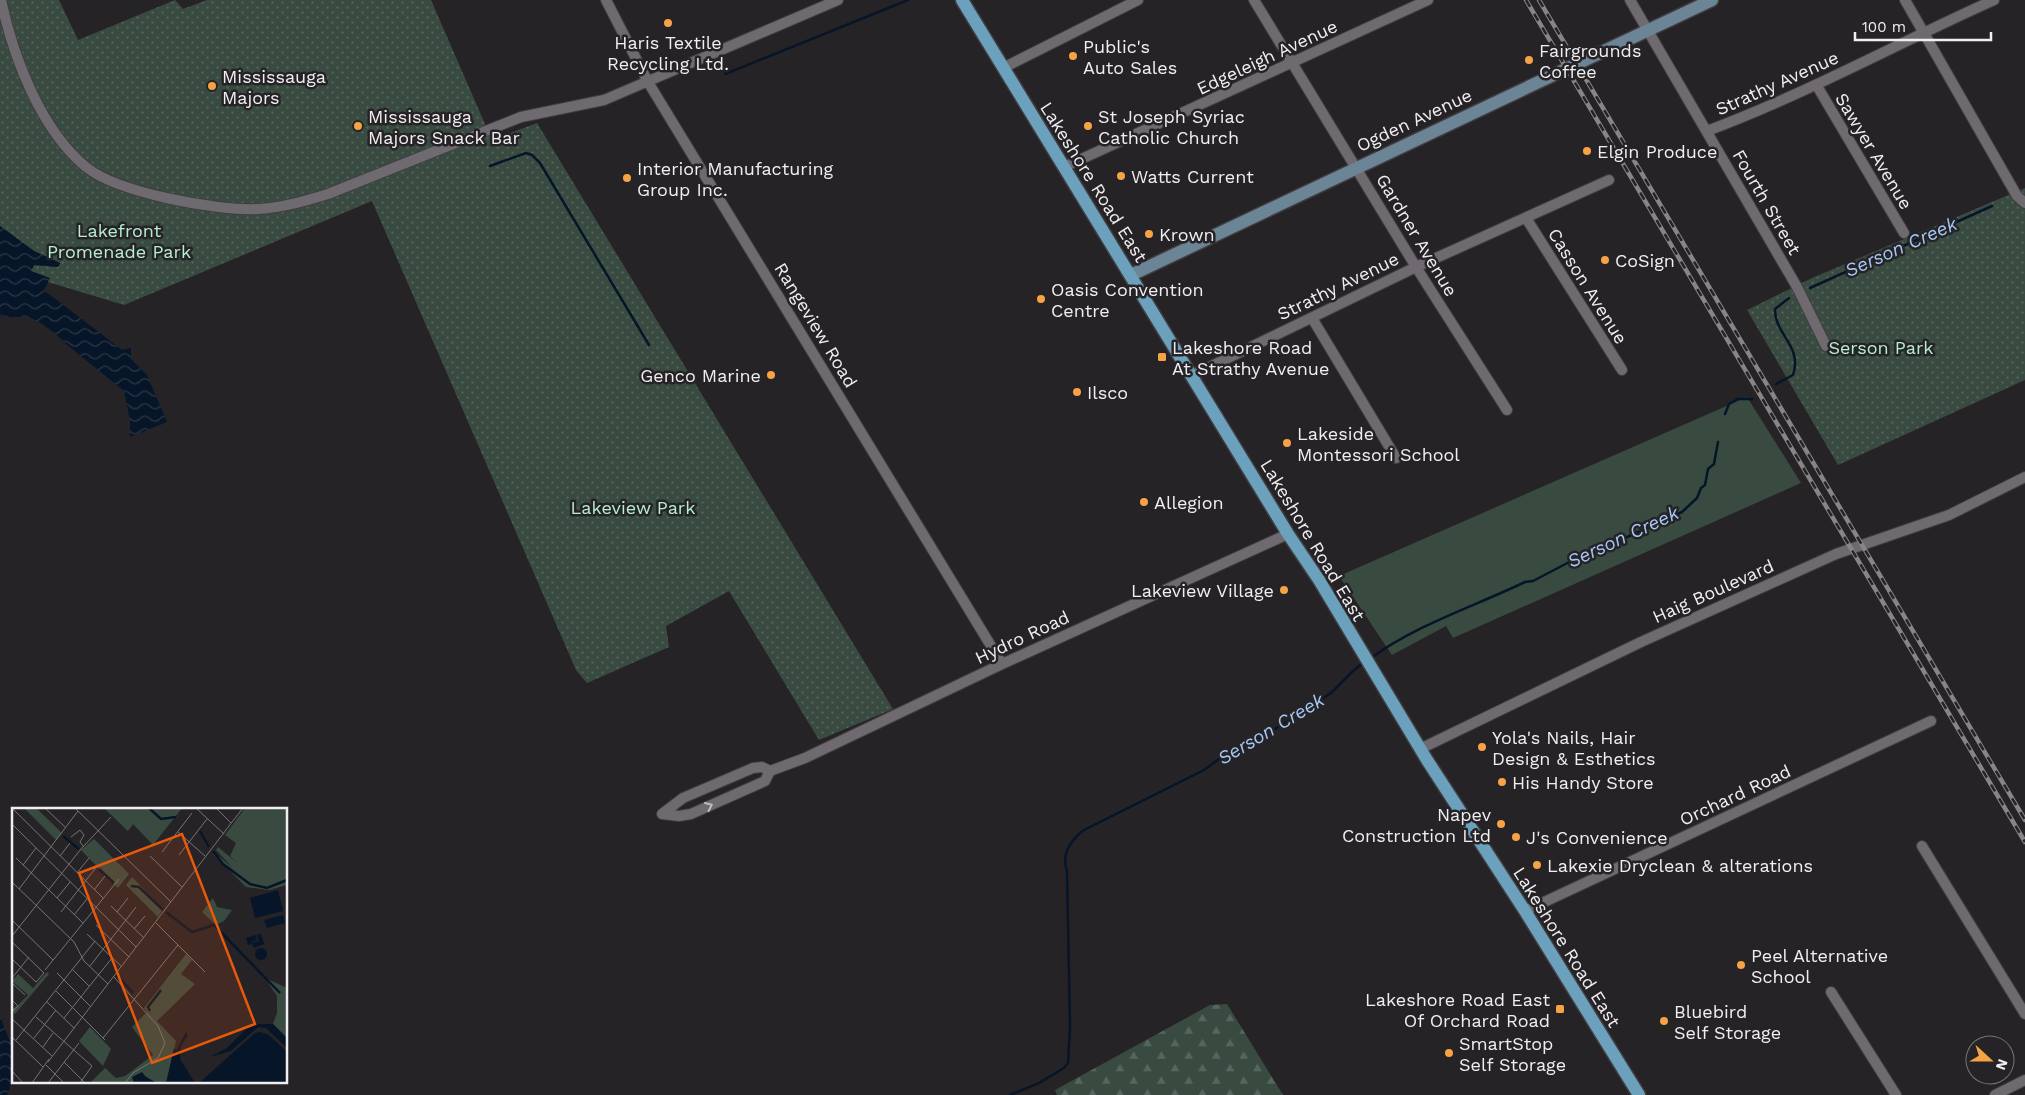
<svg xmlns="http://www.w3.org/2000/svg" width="2025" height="1095" font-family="'Work Sans',sans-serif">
<defs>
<pattern id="forest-firs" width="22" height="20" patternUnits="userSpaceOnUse" patternTransform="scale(1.25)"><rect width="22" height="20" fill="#394b41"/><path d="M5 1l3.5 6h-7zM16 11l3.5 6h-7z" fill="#56655d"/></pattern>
<pattern id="park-dots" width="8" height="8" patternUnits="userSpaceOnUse" patternTransform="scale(1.25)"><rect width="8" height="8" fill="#394b41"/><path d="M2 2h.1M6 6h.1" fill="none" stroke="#56655d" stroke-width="1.8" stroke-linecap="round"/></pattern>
<pattern id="water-waves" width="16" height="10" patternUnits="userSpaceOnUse" patternTransform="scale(1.25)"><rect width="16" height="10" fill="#061528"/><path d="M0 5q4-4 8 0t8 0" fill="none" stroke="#2b3748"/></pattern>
</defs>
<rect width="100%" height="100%" fill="#262327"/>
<path fill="#394b41" d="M1747,397L1801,483L1453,638L1446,626L1392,655L1339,576Z"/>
<path fill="url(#forest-firs)" d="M1227,1004L1283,1095H1057L1055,1090L1210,1005Z"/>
<path fill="url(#park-dots)" d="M0,0H59L78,40L175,0L183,9L207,0H431L492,140L537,123L893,709L819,740L729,591L666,626L669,647L587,683L576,670L372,201L124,305L48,282L49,278L31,271L34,265L58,267L60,263L34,251L0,226Z
M2025,188V380L1838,465L1747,310L1812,278Z"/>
<path fill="url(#water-waves)" d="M0,226L34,251L60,263L58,267L34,265L31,271L50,278L44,290L122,350L131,348V359L147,375L167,422L130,437V421L124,391L66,344C59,336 37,318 27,317C15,315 12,321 0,314Z
M0,1016C14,1051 17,1057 8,1095H0Z"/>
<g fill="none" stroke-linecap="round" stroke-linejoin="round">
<path stroke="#061528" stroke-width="2.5" d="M725,74L908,0
M490,166L526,153L532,155L540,163L649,345
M1810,288L1992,206
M1776,384L1793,375C1803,346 1774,334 1775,309L1789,298
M1725,414L1729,404L1738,399H1752
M1371,658C1418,624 1473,607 1525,582L1533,581L1596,548H1604L1610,542L1625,538L1682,512L1697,498L1701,488L1705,485L1708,469L1714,464L1718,442
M1010,1095L1039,1083L1064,1068L1068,1063L1070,1027L1067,871C1061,854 1071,840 1084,830L1204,770L1230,751L1245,746L1287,722L1331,693L1353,671L1364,662"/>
<defs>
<path id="street" d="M1,0C13,56 40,129 86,167C118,193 217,211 258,209C282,208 306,201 328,194L521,117L604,100L838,0
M606,0L648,82L1002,664
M1254,0L1416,267L1507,410
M1630,0L1797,287L1826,346
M1905,0L2017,196L2025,203
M1003,68L1138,0
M1817,86L1904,233
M1707,131C1806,94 1898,43 1994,0
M1064,167L1428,0
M1526,218L1622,370
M1312,318L1396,458
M1193,375L1416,267L1609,180
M1420,749L1641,642L1836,554L1949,515L2025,477
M770,771L805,758L1002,664L1288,534
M662,814L679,816L691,814L765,781L770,771
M662,814L683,798L753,768L762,767L770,771
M1922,846L2025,1014
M1525,911L1931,721
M1831,992L1896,1095
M1995,1095L2025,1080"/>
<path id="secondary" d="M1131,275L1712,0"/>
<path id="primary" d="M962,0L1288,534L1319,580L1427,760L1525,911L1639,1095"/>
</defs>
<use href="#street" stroke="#413e42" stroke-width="12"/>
<use href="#secondary" stroke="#413e42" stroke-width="15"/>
<use href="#primary" stroke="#413e42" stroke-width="15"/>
<use href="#street" stroke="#6e6a6f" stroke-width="10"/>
<use href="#secondary" stroke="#6c8596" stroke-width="12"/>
<use href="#primary" stroke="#6ba1bd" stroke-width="12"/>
<defs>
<path id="rail" d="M1526,0L2025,842
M1539,0L2025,820"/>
</defs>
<use href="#rail" stroke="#888589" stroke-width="4.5"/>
<use href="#rail" stroke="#262327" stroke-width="2.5" stroke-dasharray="8" stroke-linecap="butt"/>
</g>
<defs><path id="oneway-chevron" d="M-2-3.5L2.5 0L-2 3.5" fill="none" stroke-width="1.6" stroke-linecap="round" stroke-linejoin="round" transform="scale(1.25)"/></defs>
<use stroke="#bdb9bd" href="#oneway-chevron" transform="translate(709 806) rotate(-24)"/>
<g fill="#f5a345" stroke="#262327" stroke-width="2">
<circle cx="668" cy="23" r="5"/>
<circle cx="1073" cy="56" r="5"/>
<circle cx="1529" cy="60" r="5"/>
<circle cx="212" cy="86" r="5"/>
<circle cx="358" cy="126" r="5"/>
<circle cx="1088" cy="126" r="5"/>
<circle cx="1587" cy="151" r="5"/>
<circle cx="1121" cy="176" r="5"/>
<circle cx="627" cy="178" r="5"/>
<circle cx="1149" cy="234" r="5"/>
<circle cx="1605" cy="260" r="5"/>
<circle cx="1041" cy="299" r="5"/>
<rect x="1157" y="352" width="10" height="10" rx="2.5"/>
<circle cx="771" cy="375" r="5"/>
<circle cx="1077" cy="392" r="5"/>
<circle cx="1287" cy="443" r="5"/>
<circle cx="1144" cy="502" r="5"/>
<circle cx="1284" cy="590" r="5"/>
<circle cx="1482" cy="747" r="5"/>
<circle cx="1502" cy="782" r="5"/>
<circle cx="1501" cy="824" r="5"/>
<circle cx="1516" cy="837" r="5"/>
<circle cx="1537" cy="865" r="5"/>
<circle cx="1741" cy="965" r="5"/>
<rect x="1555" y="1004" width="10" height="10" rx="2.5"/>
<circle cx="1664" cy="1021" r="5"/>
<circle cx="1449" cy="1053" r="5"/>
</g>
<g text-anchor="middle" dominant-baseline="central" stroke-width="5" stroke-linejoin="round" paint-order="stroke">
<g font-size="18" fill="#f1eef1" stroke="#262327" text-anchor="start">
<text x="668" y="42" text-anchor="middle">Haris Textile<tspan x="668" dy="21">Recycling Ltd.</tspan></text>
<text x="1083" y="46">Public's<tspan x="1083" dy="21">Auto Sales</tspan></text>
<text x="1539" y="50">Fairgrounds<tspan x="1539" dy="21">Coffee</tspan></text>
<text x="222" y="76">Mississauga<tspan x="222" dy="21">Majors</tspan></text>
<text x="368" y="116">Mississauga<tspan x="368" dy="21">Majors Snack Bar</tspan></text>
<text x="1098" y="116">St Joseph Syriac<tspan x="1098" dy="21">Catholic Church</tspan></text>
<text x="1597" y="151">Elgin Produce</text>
<text x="637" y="168">Interior Manufacturing<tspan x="637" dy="21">Group Inc.</tspan></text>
<text x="1131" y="176">Watts Current</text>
<text x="1159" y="234">Krown</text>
<text x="1615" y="260">CoSign</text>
<text x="1051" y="289">Oasis Convention<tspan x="1051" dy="21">Centre</tspan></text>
<text x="1172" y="347">Lakeshore Road<tspan x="1172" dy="21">At Strathy Avenue</tspan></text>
<text x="761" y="375" text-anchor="end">Genco Marine</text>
<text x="1087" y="392">Ilsco</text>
<text x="1297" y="433">Lakeside<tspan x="1297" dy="21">Montessori School</tspan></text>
<text x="1154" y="502">Allegion</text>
<text x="1274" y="590" text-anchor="end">Lakeview Village</text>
<text x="1492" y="737">Yola's Nails, Hair<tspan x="1492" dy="21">Design &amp; Esthetics</tspan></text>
<text x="1512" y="782">His Handy Store</text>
<text x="1491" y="814" text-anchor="end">Napev<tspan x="1491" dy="21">Construction Ltd</tspan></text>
<text x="1526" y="837">J's Convenience</text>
<text x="1547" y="865">Lakexie Dryclean &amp; alterations</text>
<text x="1751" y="955">Peel Alternative<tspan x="1751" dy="21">School</tspan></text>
<text x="1550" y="999" text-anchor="end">Lakeshore Road East<tspan x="1550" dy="21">Of Orchard Road</tspan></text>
<text x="1674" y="1011">Bluebird<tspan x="1674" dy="21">Self Storage</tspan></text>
<text x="1459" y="1043">SmartStop<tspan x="1459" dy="21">Self Storage</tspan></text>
</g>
<g font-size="18" fill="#f1eef1" stroke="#262327">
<text transform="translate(1267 57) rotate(-25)">Edgeleigh Avenue</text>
<text transform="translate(1777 83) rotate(-24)">Strathy Avenue</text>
<text transform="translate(1414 120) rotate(-25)">Ogden Avenue</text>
<text transform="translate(1874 151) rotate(59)">Sawyer Avenue</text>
<text transform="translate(1094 182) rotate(58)">Lakeshore Road East</text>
<text transform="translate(1767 202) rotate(60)">Fourth Street</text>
<text transform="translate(1417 235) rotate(59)">Gardner Avenue</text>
<text transform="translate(1338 286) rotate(-26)">Strathy Avenue</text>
<text transform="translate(1588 286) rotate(58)">Casson Avenue</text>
<text transform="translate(816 325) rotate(59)">Rangeview Road</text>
<text transform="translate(1313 540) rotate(59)">Lakeshore Road East</text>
<text transform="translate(1713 591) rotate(-24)">Haig Boulevard</text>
<text transform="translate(1022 637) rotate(-25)">Hydro Road</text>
<text transform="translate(1735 795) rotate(-25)">Orchard Road</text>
<text transform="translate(1567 947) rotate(58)">Lakeshore Road East</text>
</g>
<g font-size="18" fill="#b3efd0" stroke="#262327">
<text x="119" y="230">Lakefront<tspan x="119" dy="21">Promenade Park</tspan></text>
<text x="1881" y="347">Serson Park</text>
<text x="633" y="507">Lakeview Park</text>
</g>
<g font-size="19" font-style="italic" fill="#a4c8f5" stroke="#262327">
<text transform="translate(1901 247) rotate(-24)">Serson Creek</text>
<text transform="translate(1623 537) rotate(-25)">Serson Creek</text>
<text transform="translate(1271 729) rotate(-31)">Serson Creek</text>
</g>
</g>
<g transform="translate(12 808)">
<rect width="275" height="275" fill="#262327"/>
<path d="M12,0H24L50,25L44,32ZM92,0H170L141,37L121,16L116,23ZM120,69L151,101L146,109L114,77Z" fill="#394b41"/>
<path d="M275,34V77L257,82L234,79L201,46L205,47L220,59L204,42L206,39L224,54ZM201,90L205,99L220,102L212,113L204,117L190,104Z" fill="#394b41"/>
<path d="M233,0H275V40L224,54L218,48L224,35L213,27ZM82,31L117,66L106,80L69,42ZM174,146L180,152L169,166L183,176L145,213L164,233L155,273L145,275L134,269L121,272L122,275H78L93,260L104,270L113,268L141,247L120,219L135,204L132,200ZM35,164L37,166L3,206L0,203L16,187L0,173L6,166L21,180ZM253,170L275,180V230L261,216L265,205V188ZM78,219L99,241L91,258L67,233Z" fill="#394b41"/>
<path d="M266,82L271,103L243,110L238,90ZM271,107L273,115L255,120L252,112ZM249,126L252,136L242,140L240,136L236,137L234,130L244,127L245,132L239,134L240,135L247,133L245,127ZM243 146a6 6 0 1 1 12 0a6 6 0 1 1-12 0ZM239,216H261L275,230V240L254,220L246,219L219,243L198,249L215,240ZM174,224L176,227L169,238L168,251L183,275H154L162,240L164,243ZM248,224L257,227L275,244V275H187L243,225ZM130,264L134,269L145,275H122L120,269Z" fill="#061528"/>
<path fill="none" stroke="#061528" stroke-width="2.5" d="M137,0L149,11L164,9M188,23L197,39M51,28L67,41M201,43L211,56L238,76L255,80L275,72M87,61L102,75M119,78L127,79L151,102M154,104L180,124L202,117L268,185M106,168L121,185M138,203L136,199L149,182"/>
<path fill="none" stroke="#777478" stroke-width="1" d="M0,0L91,90M33,0L54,20M63,0L159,94M184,0L212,26M204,0L219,15M0,16L124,139M213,23L231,0M166,24L193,48M59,29L68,22L72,27L68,34L71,38M150,44L180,5M167,47L195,11M48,48L58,35M138,48L170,79M4,50L71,115M11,57L24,40M65,65L77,50M0,74L62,134L72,153L96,176M7,81L66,3M82,82L93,68M45,90L58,74M99,98L132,130M49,104L86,57M105,104L116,90M62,107L75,91M0,112L41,152M144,115L193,164M84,117L117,149M122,121L133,108M75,126L109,158M0,128L69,41L99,9M0,134L32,165L24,174L0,151M78,158L124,99M60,161L77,178M33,162L107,71M45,165L78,198M102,169L146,218L153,235L146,250L121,265L113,275M0,170L17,149M0,175L13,187M44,183L93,232M0,192L6,198L0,203M35,194L62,220M24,209L80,258L68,275M52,210L100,150M0,211L40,248M0,229L31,259M22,230L44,202M91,230L166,137M4,232L83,133M31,239L41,225M36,254L214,22M52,254L73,275M34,257L52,275M0,263L11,275M20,275L37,251M36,275L67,235"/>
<path fill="#e8590c" fill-opacity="0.15" stroke="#e8590c" stroke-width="2.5" d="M170,26L243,216L140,255L67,65Z"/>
<rect width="275" height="275" fill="none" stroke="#f1eef1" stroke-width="2.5"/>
</g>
<g transform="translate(1990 1060) rotate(111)"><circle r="24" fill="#262327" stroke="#777478"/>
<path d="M0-4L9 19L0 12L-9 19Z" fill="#f5a345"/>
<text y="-8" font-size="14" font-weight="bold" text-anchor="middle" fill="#f1eef1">N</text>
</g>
<path d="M1855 32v8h136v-8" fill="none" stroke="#f1eef1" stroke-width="2.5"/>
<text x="1862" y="32" font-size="15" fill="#f1eef1" stroke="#262327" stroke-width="4" paint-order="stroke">100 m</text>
</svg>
